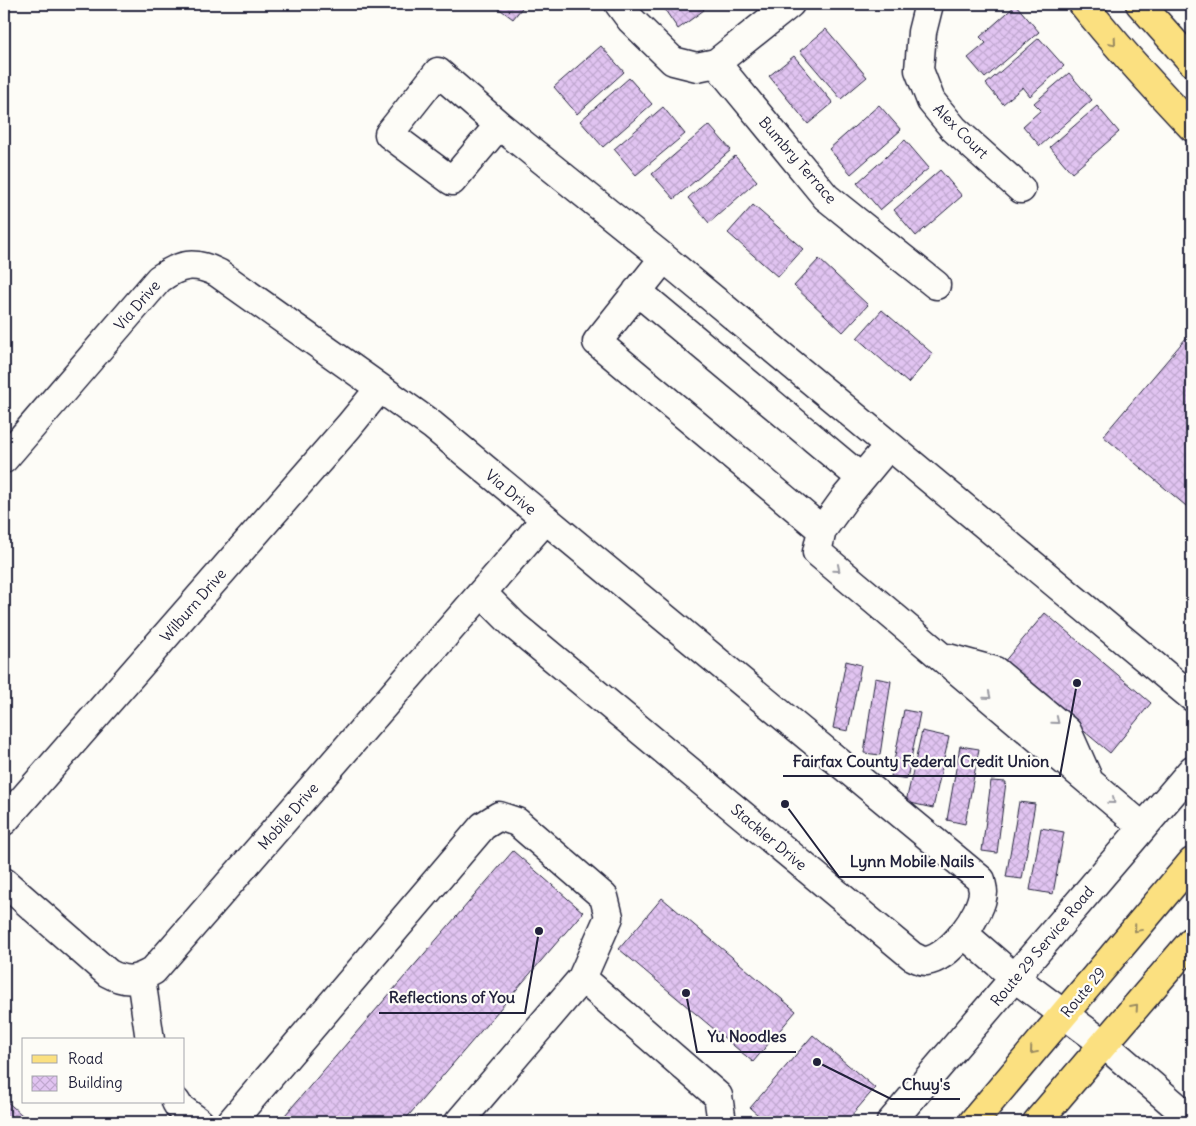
<svg xmlns="http://www.w3.org/2000/svg" width="1196" height="1126" font-family="Delius,sans-serif">
<defs>
<pattern id="building-cross-hatch" width="8" height="8" patternUnits="userSpaceOnUse" patternTransform="scale(1.25)"><rect width="8" height="8" fill="#e1c4f1"/><path d="M0 0l8 8M0 8l8-8" fill="none" stroke="#c1a8d0"/></pattern>
</defs>
<rect width="100%" height="100%" fill="#fdfcf7"/>
<filter id="ink" filterUnits="userSpaceOnUse"><feTurbulence type="fractalNoise" baseFrequency=".02" numOctaves="2"/><feDisplacementMap in="SourceGraphic" scale="10" xChannelSelector="R" yChannelSelector="G"/><feConvolveMatrix kernelMatrix="1 2 1 2 8 2 1 2 1" color-interpolation-filters="sRGB"/></filter>
<g filter="url(#ink)">
<path fill="url(#building-cross-hatch)" stroke="#22223b" d="M493,4H525L513,19Z
M661,4H700L704,10L678,29Z
M1016,5L1039,32L985,78L968,58L986,43L980,37Z
M826,29L867,77L841,99L800,51Z
M1039,38L1064,66L1030,96L1023,87L1003,104L986,84Z
M601,46L624,72L577,114L554,87Z
M794,56L833,103L808,124L769,76Z
M1069,73L1092,100L1040,146L1023,126L1041,110L1034,103Z
M629,78L652,104L603,147L580,121Z
M879,105L901,130L851,174L829,149Z
M1097,106L1119,132L1072,173L1050,147Z
M663,107L685,134L636,175L614,149Z
M709,125L731,150L674,199L652,174Z
M905,140L929,168L880,210L857,183Z
M735,156L757,181L709,223L688,198Z
M940,170L962,196L916,236L894,210Z
M753,205L803,249L778,277L728,233Z
M819,259L868,305L843,332L794,286Z
M882,310L933,354L908,383L857,338Z
M1192,331V511L1103,436Z
M1045,613L1151,703L1110,753L1003,663Z
M846,661L861,665L848,731L833,728Z
M875,678L891,681L880,755L864,753Z
M904,710L920,713L907,779L891,776Z
M922,731L949,737L933,808L906,802Z
M960,746L979,749L965,824L947,820Z
M991,781L1006,782L997,853L982,851Z
M1019,802L1035,804L1022,879L1006,877Z
M1041,828L1064,832L1053,894L1030,890Z
M513,851L583,912L403,1122H279Z
M662,898L796,1011L753,1062L619,949Z
M813,1035L875,1088L846,1122H766L750,1108Z
M4,1099L30,1122H4Z"/>
<g fill="none" stroke-linecap="round" stroke-linejoin="round">
<defs>
<path id="minor" d="M619,4L631,20L673,61L697,67L716,63L790,4
M929,4L922,32L919,70L931,101L954,129L1021,189
M716,63L826,197L936,285
M499,125L452,181L389,134L438,72L499,125L664,258L1192,697
M664,258L597,342L822,530L845,498L889,445
M637,291L861,478
M4,459L159,279C180,264 194,261 218,273L432,425L981,880C981,883 983,888 983,892C982,914 950,958 926,961C921,961 916,958 912,956L515,626L483,594
M822,530L817,552L1143,827
M948,658L995,671L1067,731L1087,776
M4,821L349,426L380,388
M4,882L108,973C126,983 136,981 153,971L545,520
M964,934L1015,978L1104,1044L1192,1120
M141,978L150,1040
M176,1102L179,1107L199,1122
M231,1122L483,826L499,816L517,822L604,897L609,917L582,978
M459,1122L582,978L718,1096L722,1122
M891,1122L1192,770"/>
<path id="major" d="M1083,4C1117,47 1154,87 1192,127
M1140,4L1192,62
M973,1122L1192,862
M1037,1122L1192,941"/>
</defs>
<use href="#minor" stroke="#22223b" stroke-width="31"/>
<use href="#major" stroke="#22223b" stroke-width="31"/>
<use href="#minor" stroke="#fdfcf7" stroke-width="28"/>
<use href="#major" stroke="#fbe080" stroke-width="28"/>
</g>
<defs><path id="oneway-chevron" d="M-2-3.5L2.5 0L-2 3.5" fill="none" stroke-width="1.6" stroke-linecap="round" stroke-linejoin="round" transform="scale(1.25)"/></defs>
<g stroke="#998a61">
<use href="#oneway-chevron" transform="translate(1113 42) rotate(49)"/>
<use href="#oneway-chevron" transform="translate(1137 929) rotate(130)"/>
<use href="#oneway-chevron" transform="translate(1135 1007) rotate(-49)"/>
<use href="#oneway-chevron" transform="translate(1033 1051) rotate(130)"/>
</g>
<g stroke="#9a9aa2">
<use href="#oneway-chevron" transform="translate(837 569) rotate(40)"/>
<use href="#oneway-chevron" transform="translate(988 696) rotate(40)"/>
<use href="#oneway-chevron" transform="translate(1056 721) rotate(39)"/>
<use href="#oneway-chevron" transform="translate(1112 801) rotate(40)"/>
</g>
</g>
<g text-anchor="middle" dominant-baseline="central" stroke-width="4.5" stroke-linejoin="round" paint-order="stroke">
<g font-size="15" fill="#22223b" stroke="#fdfcf7">
<text transform="translate(961 131) rotate(45)">Alex Court</text>
<text transform="translate(798 160) rotate(49)">Bumbry Terrace</text>
<text transform="translate(137 305) rotate(-49)">Via Drive</text>
<text transform="translate(511 492) rotate(40)">Via Drive</text>
<text transform="translate(193 605) rotate(-49)">Wilburn Drive</text>
<text transform="translate(288 816) rotate(-49)">Mobile Drive</text>
<text transform="translate(769 837) rotate(40)">Stackler Drive</text>
<text transform="translate(1042 946) rotate(-50)">Route 29 Service Road</text>
<text transform="translate(1083 992) rotate(-50)">Route 29</text>
</g>
</g>
<path fill="none" stroke="#22223b" stroke-width="2" d="M1077 683L1060 776H783M785 804L839 877H984M539 931L525 1013H379M686 993L697 1052H796M817 1062L891 1099H960"/>
<g fill="#22223b" stroke="#fdfcf7" stroke-width="2">
<circle cx="1077" cy="683" r="5"/>
<circle cx="785" cy="804" r="5"/>
<circle cx="539" cy="931" r="5"/>
<circle cx="686" cy="993" r="5"/>
<circle cx="817" cy="1062" r="5"/>
</g>
<g font-size="16" text-anchor="middle" font-weight="bold" fill="#22223b" stroke="#fdfcf7" stroke-width="4.5" stroke-linejoin="round" paint-order="stroke">
<text x="921" y="767">Fairfax County Federal Credit Union</text>
<text x="912" y="867">Lynn Mobile Nails</text>
<text x="452" y="1003">Reflections of You</text>
<text x="747" y="1042">Yu Noodles</text>
<text x="926" y="1090">Chuy's</text>
</g>
<rect width="1196" height="1126" fill="none" stroke="#fdfcf7" stroke-width="20"/>
<rect x="10" y="10" width="1176" height="1106" fill="none" stroke="#22223b" stroke-width="2" filter="url(#ink)"/>
<rect x="22" y="1038" width="162" height="65" fill="#fdfcf7" stroke="#a5a5ac"/>
<rect x="32" y="1055" width="25" height="8" fill="#fbe080" stroke="#a5a5ac"/>
<text x="68" y="1064" font-size="15" fill="#22223b">Road</text>
<rect x="32" y="1076" width="25" height="15" fill="url(#building-cross-hatch)" stroke="#a5a5ac"/>
<text x="68" y="1088" font-size="15" fill="#22223b">Building</text>
</svg>
